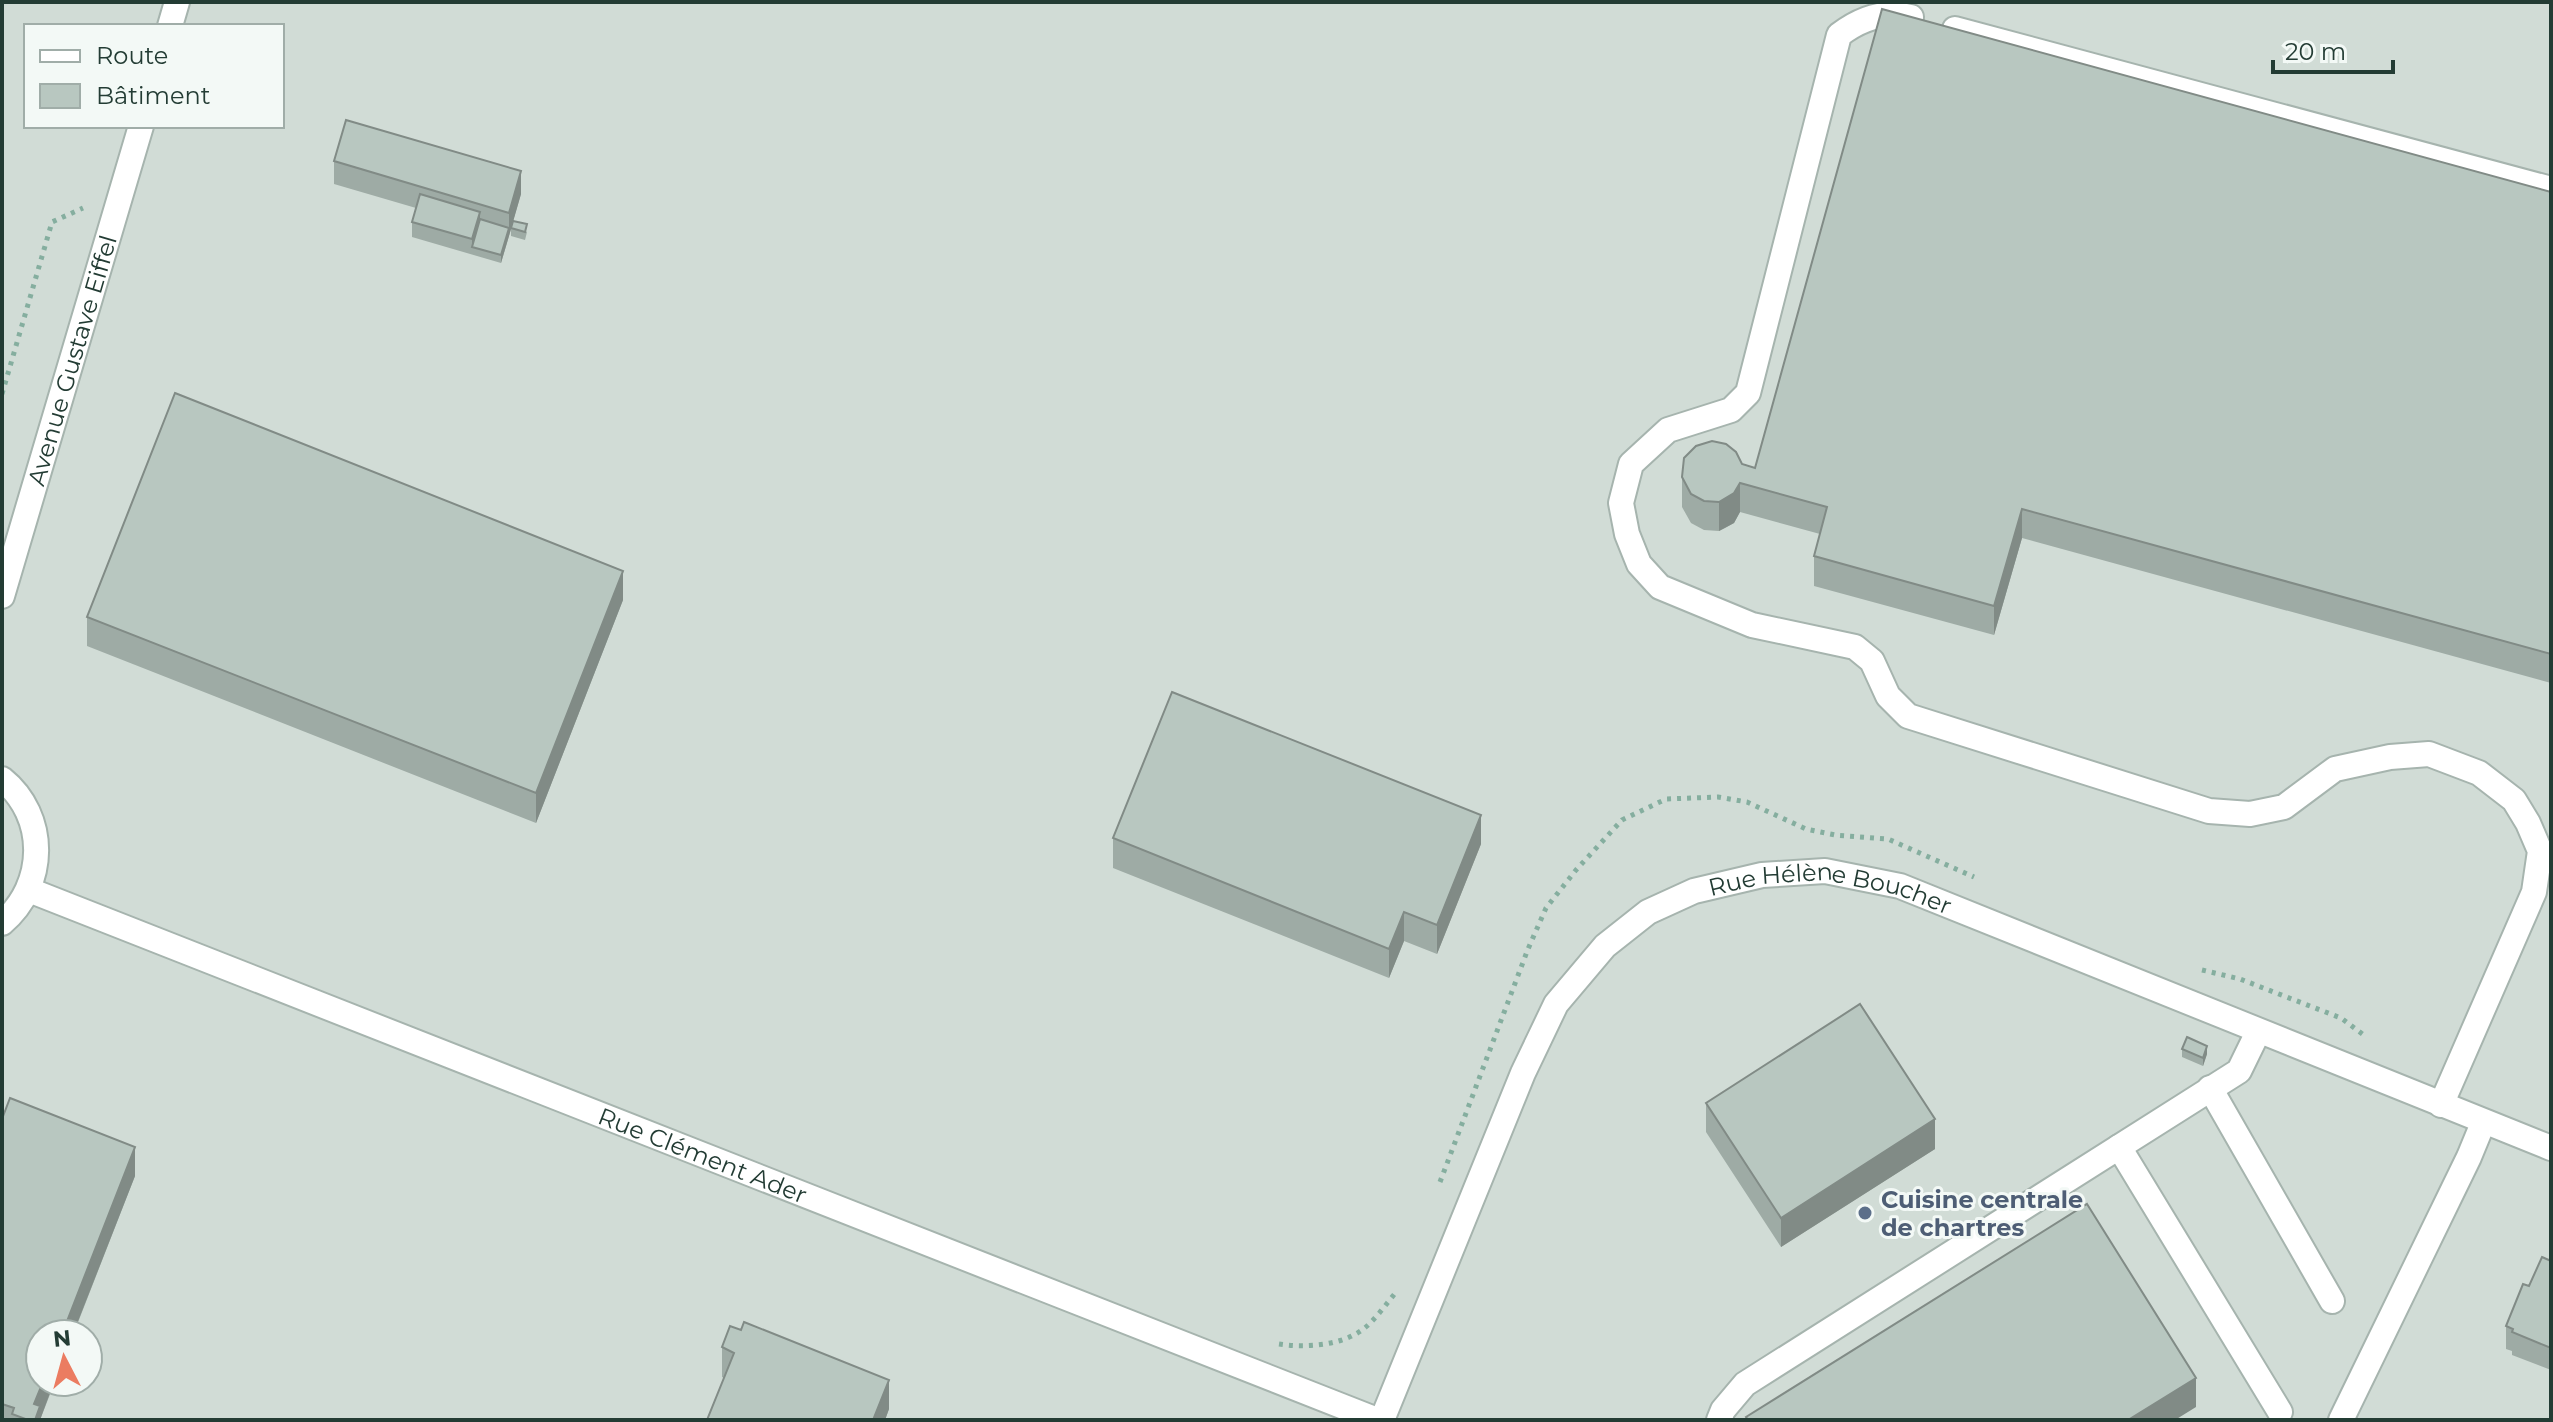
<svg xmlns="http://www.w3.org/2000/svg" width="2553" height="1422" font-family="Montserrat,sans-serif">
<rect width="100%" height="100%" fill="#e3ece7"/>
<path fill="#d1dcd6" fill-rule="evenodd" d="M2,2H2551V1420H2ZM26,26H282V126H26ZM40,1334H88V1382H40Z"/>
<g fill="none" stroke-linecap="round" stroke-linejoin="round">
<defs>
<g id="minor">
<path d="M1911,17C1885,10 1860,19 1839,35L1748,393L1731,410L1668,430L1631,464L1621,503L1627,534L1639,564L1660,587L1752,625L1855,647L1872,661L1888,696L1908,716L2209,811L2250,814L2284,807L2335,769L2390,757L2429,754L2479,773L2514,800L2528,823L2540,851L2534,892L2441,1105"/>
<path d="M170,26L177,2"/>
<path d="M1955,29L2551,189"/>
<path id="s1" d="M2,596L141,126"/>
<path d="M2,779C48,816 47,885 2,923"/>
<path id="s2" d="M29,890L1377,1420"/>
<path d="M2210,1088L2332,1301"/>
<path d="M2119,1147L2280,1412"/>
<path id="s3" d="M1382,1420L1523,1073L1556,1004L1605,946L1648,912L1694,891L1762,875L1825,871L1900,886L2551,1148"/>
<path d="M1719,1420L1723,1410L1745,1384L2239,1071L2258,1032"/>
<path d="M2341,1420L2469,1157L2483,1123"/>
</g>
</defs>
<use href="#minor" stroke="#a6b4ae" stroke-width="28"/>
<path stroke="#85ae9f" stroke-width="5" stroke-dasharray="4 6" stroke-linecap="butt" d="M2,394L52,222L83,208
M2202,970L2240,979L2341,1018L2365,1036
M1440,1182L1528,949L1546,908L1576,870L1622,820L1666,799L1718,797L1747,802L1806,829L1835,835L1888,839L1974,877
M1279,1344C1306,1348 1345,1346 1367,1326C1378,1316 1387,1303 1397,1291"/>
<use href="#minor" stroke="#fff" stroke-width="24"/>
</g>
<path fill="#9eaba5" d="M334,161L521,194L513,221L527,232L525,240L511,236V229L501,263L412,237V222L416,208L334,184Z
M2551,192V683L2022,538L1994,635L1814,586V556L1820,534L1740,512L1734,523L1725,528L1719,531L1704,530L1691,523L1682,507V477L1742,464L1755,468Z
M623,600L536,823L87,646V617Z
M1113,838L1481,844L1437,954L1404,941L1389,978L1113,868Z
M2182,1049L2207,1054L2203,1066L2182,1057Z
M1706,1103L1935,1149L1781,1247L1706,1132Z
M2,1119L135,1176L40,1420H2Z
M2551,1261V1370L2512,1355V1351L2506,1349V1326Z
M722,1347L889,1409L885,1420H707L724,1378L722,1377Z"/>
<path fill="#818b86" d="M521,171V194L509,236V213Z
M480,212V227L472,247V239Z
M509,228V236L501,263V255Z
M1740,483V512L1734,523L1719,531V502Z
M2022,509V538L1994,635V606Z
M623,571V600L536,823V793Z
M1481,815V844L1437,954V925Z
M1404,912V941L1389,978V949Z
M2207,1046V1054L2203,1066V1058Z
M1935,1119V1149L1781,1247V1218Z
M135,1147V1176L73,1334H62Z
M2196,1378V1407L2175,1420H2128Z
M889,1380V1409L885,1420H873Z
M43,1382H54L40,1420H34V1404Z"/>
<path fill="#b8c7c0" stroke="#818b86" stroke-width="2" d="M1882,9L2551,192V654L2022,509L1994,606L1814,556L1827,507L1740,483L1734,493L1719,502L1704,501L1691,494L1682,477L1684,458L1696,446L1712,441L1726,444L1736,452L1742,464L1755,468Z
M346,120L521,171L509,213L334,161Z
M420,194L480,212L472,239L412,222Z
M480,219L509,228L501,255L472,247Z
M513,221L527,224L525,232L511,228Z
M175,393L623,571L536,793L87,617Z
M1172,692L1481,815L1437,925L1404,912L1389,949L1113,838Z
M1860,1004L1935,1119L1781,1218L1706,1103Z
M2187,1037L2207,1046L2203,1058L2182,1049Z
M10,1098L135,1147L62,1334H40V1382H43L34,1404L40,1406L35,1420H28L12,1414L14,1408L2,1404V1119Z
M2087,1204L2196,1378L2128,1420H1748L1746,1417Z
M2542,1257L2551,1261V1348L2512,1332L2513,1329L2506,1326L2523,1284L2529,1286Z
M744,1322L889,1380L873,1420H707L734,1353L722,1347L730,1326L741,1330Z"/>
<circle fill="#5c6f8a" stroke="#f3f9f6" stroke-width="3" cx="1865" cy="1213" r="8"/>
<g text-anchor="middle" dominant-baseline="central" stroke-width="6" stroke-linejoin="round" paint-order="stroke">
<g font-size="24" fill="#233c34" stroke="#f3f9f6">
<text stroke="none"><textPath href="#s1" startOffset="246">Avenue Gustave Eiffel</textPath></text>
<text stroke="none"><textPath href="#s3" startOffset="772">Rue Hélène Boucher</textPath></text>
<text stroke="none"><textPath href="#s2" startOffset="724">Rue Clément Ader</textPath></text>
</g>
<g font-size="24" font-weight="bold" fill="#4e5e75" stroke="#f3f9f6" text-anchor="start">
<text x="1881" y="1199">Cuisine centrale<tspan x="1881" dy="28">de chartres</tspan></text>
</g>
</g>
<rect width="2553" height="1422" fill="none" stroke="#233c34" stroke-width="8"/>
<rect x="24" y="24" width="260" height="104" fill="#f3f9f6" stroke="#a0ada8" stroke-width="2"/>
<rect x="40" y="50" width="40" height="12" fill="#ffffff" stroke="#a0ada8" stroke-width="2"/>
<text x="96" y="64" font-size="24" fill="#233c34">Route</text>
<rect x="40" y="84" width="40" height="24" fill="#b8c7c0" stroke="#a0ada8" stroke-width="2"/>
<text x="96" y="104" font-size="24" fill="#233c34">Bâtiment</text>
<g transform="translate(64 1358) rotate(354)"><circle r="38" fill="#f3f9f6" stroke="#a0ada8" stroke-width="2"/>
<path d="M0-6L14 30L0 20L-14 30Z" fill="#eb7c61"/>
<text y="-12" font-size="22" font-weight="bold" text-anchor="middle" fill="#233c34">N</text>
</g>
<path d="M2273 60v12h120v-12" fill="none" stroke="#233c34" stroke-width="4"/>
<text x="2285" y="60" font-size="24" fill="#233c34" stroke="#f3f9f6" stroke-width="6" paint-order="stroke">20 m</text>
</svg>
